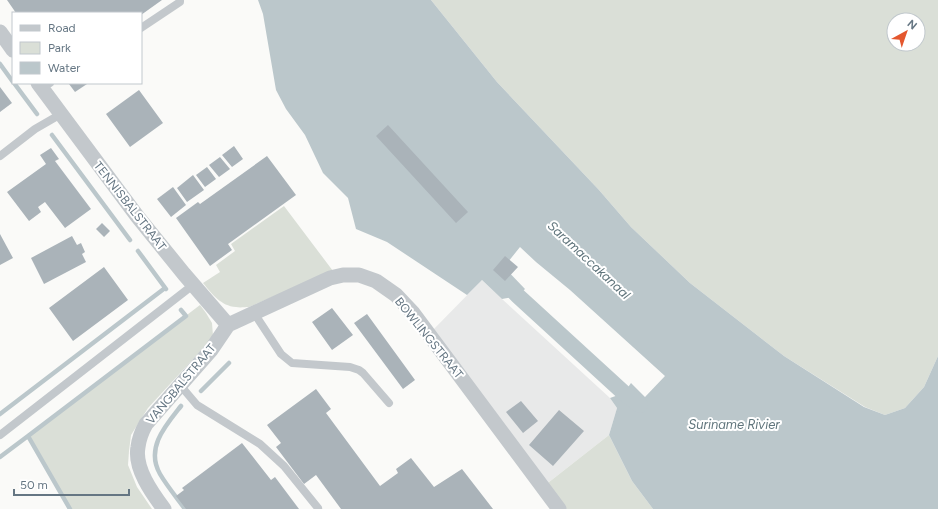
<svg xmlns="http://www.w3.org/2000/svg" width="938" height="509" font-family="Figtree,sans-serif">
<rect width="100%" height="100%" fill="#fafaf8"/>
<path fill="#e8e9e9" d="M482,280L502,299L610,398L617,408L609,435L544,486L432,331Z"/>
<path fill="#dadfd7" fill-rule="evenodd" d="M431,0H938V356L924,387L905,408L885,415L865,407L784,356L690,283L631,227L599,190L497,82ZM894,20H918V44H894Z
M284,206L333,271L249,307C245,307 240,308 236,307C221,306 212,294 203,283L220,272L216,265L235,251L231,244Z
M200,305L206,313L212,323L213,336L207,344L148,408L131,435L129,451L128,465L137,487L152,509H70L28,436Z
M609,435L632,481L653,509H563L544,486Z"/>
<path fill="#bbc7cb" d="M258,0H431L497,82L599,190L631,227L690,283L784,356L864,407L885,415L905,408L924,387L938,356V509H653L632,481L609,435L617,408L610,398L624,393L631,383L645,397L665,376L570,290L536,262L520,247L504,267L525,289L518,296L502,299L482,280L467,295L387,242L356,229L348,198L323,173L305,135L286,109L276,90L263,14Z"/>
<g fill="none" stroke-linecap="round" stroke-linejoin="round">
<path stroke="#bbc7cb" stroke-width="4.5" d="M0,64L13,82
M14,83L37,114
M52,135L130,240
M138,251L166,289
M201,391L229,363
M181,406C166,425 145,448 160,474C167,486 177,498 185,509
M0,414L165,288
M28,436L186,316L181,310
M0,457L28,436L70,509"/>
<path stroke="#bbc7cb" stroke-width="16" d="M503,281L518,296L624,393L640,405"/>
</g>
<path fill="#aab3b9" d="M7,0H162L141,15V13H16Z
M70,83H86L87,84L75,92L69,84Z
M0,87L12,103L0,112Z
M139,90L163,123L130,147L106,114Z
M388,125L468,212L456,223L376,136Z
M234,146L243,159L232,167L222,155Z
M51,148L59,159L55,161L91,209L65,228L45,202L38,207L41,212L29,221L7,192L46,164L40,155Z
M267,156L296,195L228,244L232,250L210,266L176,218L198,202L200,204Z
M220,157L230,169L219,177L209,165Z
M207,167L216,179L205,187L196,175Z
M193,175L204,190L187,202L177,188Z
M173,187L186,205L171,217L157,199Z
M102,223L110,231L104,237L96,229Z
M0,234L13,258L0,265Z
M72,236L77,245L81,243L85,252L82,254L86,262L44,284L31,258Z
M505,256L518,267L505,281L493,270Z
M104,267L128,300L73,341L49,308Z
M332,308L353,335L332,350L312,322Z
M367,314L415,380L403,389L354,323Z
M316,389L331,409L326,413L380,486L398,473L396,469L411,458L434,487L462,469L493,509H341L316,475L304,484L276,447L281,443L267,425Z
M521,401L538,421L523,433L506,412Z
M559,410L584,431L553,466L529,445Z
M242,443L271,480L275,477L299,509H186L176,496L184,490L182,488Z"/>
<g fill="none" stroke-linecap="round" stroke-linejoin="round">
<path stroke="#c3c8cc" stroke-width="8" d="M141,28L180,2V0
M41,87L50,83
M0,156L35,129L61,114
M254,313L281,354L292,363L350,367L359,370L363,373L389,403
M180,385L197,405L260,444L284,466L318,508
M0,435L193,285"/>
<path stroke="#c3c8cc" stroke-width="15" d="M0,32L13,50
M38,83L137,216L184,274L228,325
M228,325L330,278L343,275H359L376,281L396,295L413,313L559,509
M164,509C152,493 134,468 138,447C139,439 142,431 146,424L211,350L228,325"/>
</g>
<g text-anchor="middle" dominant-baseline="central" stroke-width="4" stroke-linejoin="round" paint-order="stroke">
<g font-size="12" fill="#657683" stroke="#fff">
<text transform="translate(130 206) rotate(52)">TENNISBALSTRAAT</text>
<text transform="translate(429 338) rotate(51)">BOWLINGSTRAAT</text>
<text transform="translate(181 384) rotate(-50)">VANGBALSTRAAT</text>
</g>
<g font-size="13" font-style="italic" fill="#60757c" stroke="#fff">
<text transform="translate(589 260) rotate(43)">Saramaccakanaal</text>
<text x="734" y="424">Suriname Rivier</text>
</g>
</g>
<rect x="12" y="12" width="130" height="72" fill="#ffffff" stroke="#c1c8cd"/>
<rect x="20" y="25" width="20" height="6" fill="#c3c8cc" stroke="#c1c8cd"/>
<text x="48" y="32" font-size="12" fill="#657683">Road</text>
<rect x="20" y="42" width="20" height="12" fill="#dadfd7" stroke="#c1c8cd"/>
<text x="48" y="52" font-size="12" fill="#657683">Park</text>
<rect x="20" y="62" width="20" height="12" fill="#bbc7cb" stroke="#c1c8cd"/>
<text x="48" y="72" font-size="12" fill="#657683">Water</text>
<g transform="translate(906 32) rotate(40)"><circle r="19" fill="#ffffff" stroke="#c1c8cd"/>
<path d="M0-3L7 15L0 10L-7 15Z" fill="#e4572e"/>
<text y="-6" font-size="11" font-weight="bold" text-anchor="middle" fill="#657683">N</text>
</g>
<path d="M14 489v6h115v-6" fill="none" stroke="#657683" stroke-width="2"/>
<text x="20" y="489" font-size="12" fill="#657683" stroke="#ffffff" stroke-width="3" paint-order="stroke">50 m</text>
</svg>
